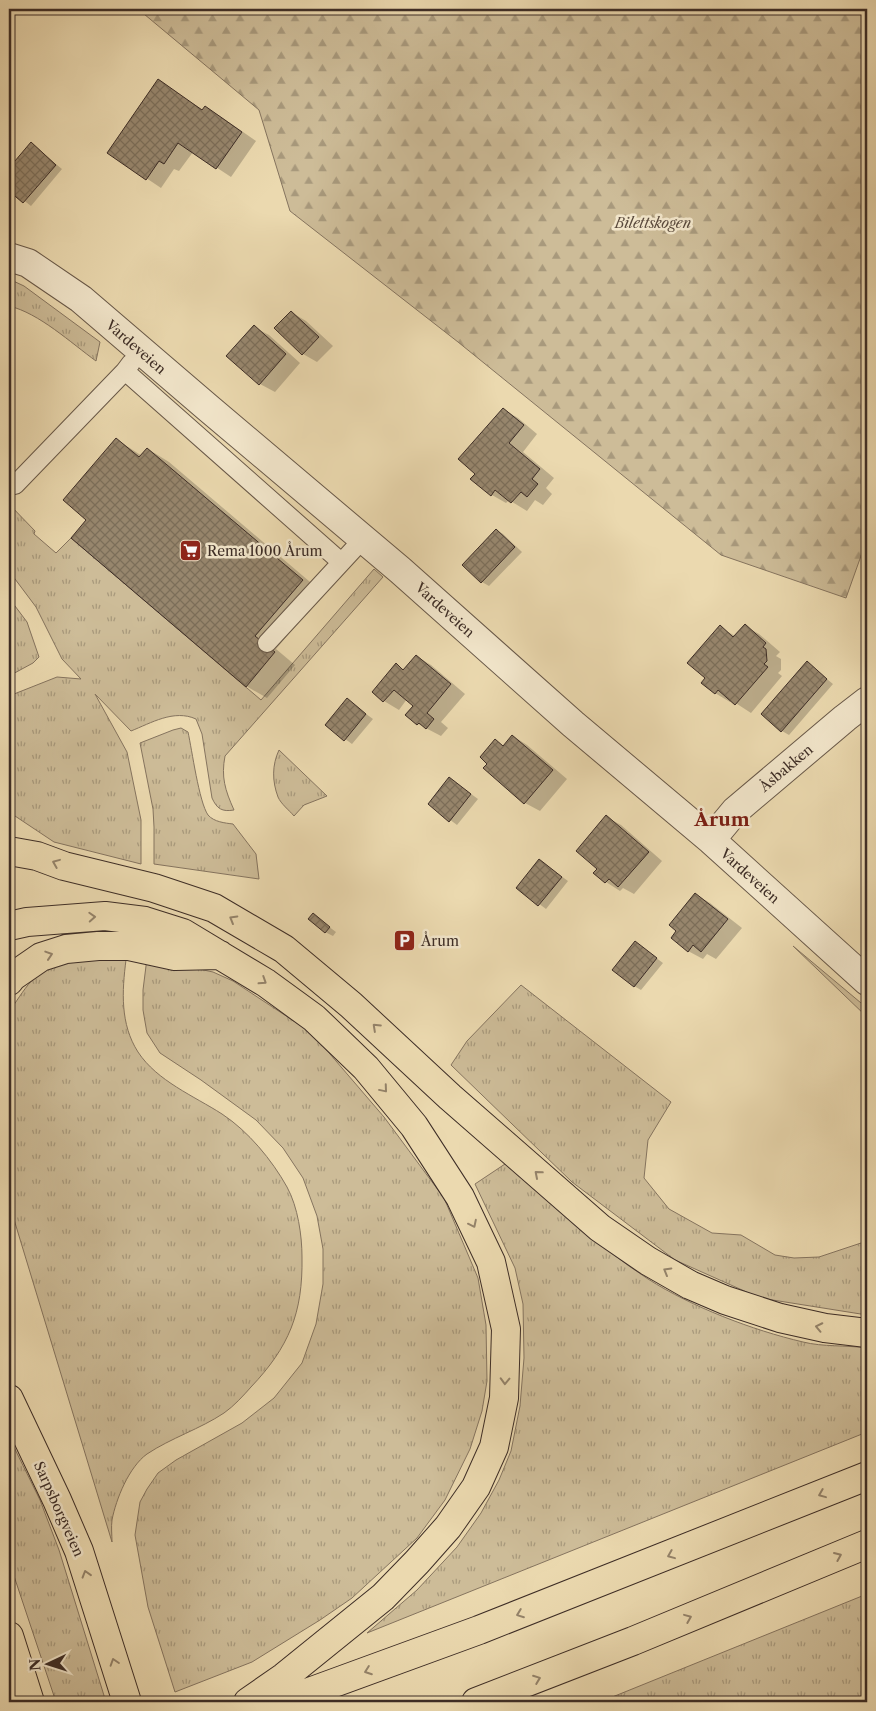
<svg xmlns="http://www.w3.org/2000/svg" width="876" height="1711" font-family="'Libre Caslon Text',serif">
<defs>
<pattern id="grass-tufts" width="24" height="20" patternUnits="userSpaceOnUse" patternTransform="scale(1.25)"><rect width="24" height="20" fill="#cdbc98"/><path d="M3 7l-1-3M5 7V3M7 7l1-3M15 17l-1-3M17 17v-4M19 17l1-3" fill="none" stroke="#a8997c"/></pattern>
<pattern id="forest-firs" width="22" height="20" patternUnits="userSpaceOnUse" patternTransform="scale(1.25)"><rect width="22" height="20" fill="#cdbc98"/><path d="M5 1l3.5 6h-7zM16 11l3.5 6h-7z" fill="#a8997c"/></pattern>
<pattern id="building-cross-hatch" width="8" height="8" patternUnits="userSpaceOnUse" patternTransform="scale(1.25)"><rect width="8" height="8" fill="#97866d"/><path d="M0 0l8 8M0 8l8-8" fill="none" stroke="#7c6e59"/></pattern>
</defs>
<rect width="100%" height="100%" fill="#ebd9af"/>
<filter id="stains"><feTurbulence type="fractalNoise" baseFrequency=".004" numOctaves="4"/><feColorMatrix values="0 0 0 0 .2 0 0 0 0 .09 0 0 0 0 .02 0 0 0 .5 -.17"/></filter>
<radialGradient id="worn" r=".72"><stop offset=".6" stop-color="#630" stop-opacity="0"/><stop offset="1" stop-color="#630" stop-opacity=".3"/></radialGradient>
<path fill="url(#grass-tufts)" stroke="#85745f" d="M9,279L24,286L100,342L96,361C71,343 39,313 9,306Z
M9,504L35,531L34,534L56,553L71,538L261,700L374,569L383,577L225,756C221,777 225,790 234,810C222,812 217,809 212,798L202,734L196,719C174,709 151,723 131,731L95,694L127,752L141,820V864L54,842L9,812V696L57,677L81,679L62,659L36,607L9,571Z
M9,598L27,622L39,657L33,663L9,676Z
M181,728L188,732C192,750 199,802 208,815C214,822 225,823 233,824L256,854L259,879L154,864V827L153,809L140,743L173,730Z
M279,750L327,796L304,805L294,816C289,810 281,804 278,797C272,781 272,765 279,750Z
M793,946L867,1008V1017Z
M105,955L126,960C122,991 120,1024 138,1052C157,1081 194,1096 222,1114C248,1131 272,1160 287,1187C298,1207 302,1236 302,1257C303,1313 289,1347 251,1387C243,1396 234,1406 224,1413C200,1429 171,1438 147,1454C129,1467 116,1499 112,1520C111,1527 112,1535 112,1542L9,1203V1012C23,992 37,966 63,960C76,957 92,957 105,955Z
M147,958L213,972L233,981L312,1033L384,1117L444,1198L478,1278L486,1325L487,1381L482,1411L470,1449L445,1500L417,1538L352,1598L320,1620L252,1662L175,1692L148,1607L135,1535L140,1502L147,1489L158,1473L176,1460L242,1423L274,1398L302,1363L316,1324L323,1284V1249L317,1216L303,1178L283,1148L256,1120L201,1080L160,1053L147,1033L143,1010V990Z
M521,985L671,1102L648,1140L644,1178L669,1209L712,1233L741,1235L775,1255L794,1258L819,1257L867,1241V1315L760,1298L675,1260L572,1182L451,1065L467,1041Z
M508,1162C553,1203 597,1246 648,1279C692,1307 752,1330 803,1342C823,1347 846,1345 867,1348V1432L367,1633L417,1590L457,1547L481,1513L499,1480L511,1451L520,1406L524,1358L523,1304L515,1268L475,1184Z
M9,1437L40,1500L59,1550L106,1702H56L9,1561Z
M867,1594V1702H600Z"/>
<path fill="url(#forest-firs)" stroke="#85745f" d="M138,9H867V539L846,598L721,555L458,342L290,211L259,110Z"/>
<path fill="#0003" d="M159,81L203,110L205,107L220,116L256,141L231,177L193,152L179,171L174,169L161,188L109,153Z
M31,144L62,169L31,206L9,189V170Z
M291,312L306,321L333,346L317,362L303,354Z
M254,327L269,335L300,363L275,392L260,384L228,356Z
M503,409L518,418L537,434L523,452L554,478L546,488L552,494L543,505L535,500L527,511L509,500L506,503L492,495L477,473Z
M116,439L142,456L148,449L169,462L323,593L276,649L295,665L267,698L246,686L88,520Z
M496,530L503,534L522,552L489,586L482,582L464,565Z
M745,626L759,634L780,652L776,656L781,659V670L778,673L782,676L751,713L731,700L730,702L715,693L706,678L720,627L735,636Z
M416,656L431,665L465,694L441,722L448,728L441,736L418,724L415,706L407,699L399,710L384,701L373,692L396,665L405,670Z
M807,663L833,684L789,735L782,731Z
M347,700L373,719L352,744L326,725Z
M513,736L527,745L567,779L540,811L525,803L489,763L495,741L504,746Z
M449,778L478,799L457,825L429,804Z
M606,817L621,825L662,861L634,894L623,888L620,891L606,882L599,869Z
M540,861L568,881L546,909L518,888Z
M695,894L710,903L742,928L716,959L707,954L703,959L688,951L678,931Z
M313,915L336,932L333,936L325,932Z
M636,943L663,963L641,990L634,986Z"/>
<path fill="url(#building-cross-hatch)" stroke="#3d2d26" d="M158,79L202,110L205,106L242,132L216,169L178,143L164,164L159,161L146,180L107,153Z
M31,142L56,165L23,203L9,191V168Z
M291,311L319,337L302,355L274,328Z
M254,325L286,354L259,385L226,356Z
M503,408L524,425L509,443L540,469L532,479L538,484L527,497L521,492L511,503L495,490L491,496L470,479L475,474L458,459Z
M116,438L139,457L147,448L303,580L255,636L275,652L246,687L71,538L86,520L63,500Z
M496,529L515,547L481,583L462,565Z
M745,624L766,643L763,647L766,649L767,661L764,664L768,667L735,705L718,690L715,694L701,683L705,678L687,663L720,625L733,637Z
M416,655L451,684L427,713L434,719L426,729L419,723L417,725L405,715L413,706L394,690L383,702L372,692L396,663L403,670Z
M807,661L827,679L781,732L761,714Z
M347,698L366,714L344,741L325,725Z
M512,735L553,770L524,804L483,768L487,764L480,757L495,739L503,746Z
M449,777L471,794L449,822L428,804Z
M606,815L649,852L618,887L609,879L605,883L593,873L597,869L576,851Z
M539,859L562,877L538,906L516,888Z
M695,893L728,919L701,952L693,945L688,952L671,938L676,931L669,925Z
M313,913L330,927L325,933L308,919Z
M635,941L657,958L634,987L612,970Z"/>
<g fill="none" stroke-linecap="round" stroke-linejoin="round">
<defs>
<path id="lane" d="M125,371L341,562
M15,485L125,371L131,363
M267,643L363,539"/>
<path id="street" d="M9,257L28,263L81,299L207,407L400,570L573,724L711,840L867,981
M711,840L735,811L845,718L867,701"/>
<path id="highway" d="M9,851L37,856L64,866L154,888L214,908L284,949L351,1005L450,1097L600,1228L648,1261L690,1285L725,1300L780,1318L825,1328L867,1333
M9,926L27,922L105,916L145,921L183,933L266,983L314,1018L366,1068L414,1126L460,1197L491,1262L506,1329L504,1398L494,1447L476,1487L448,1527L417,1562L383,1597L284,1677L248,1702
M9,981L12,977L41,957L66,949L98,946H129L175,956L220,955
M9,1399L57,1500L79,1551L127,1702
M9,1636L30,1702
M282,1702L479,1630L867,1476
M476,1702L633,1641L867,1544"/>
</defs>
<use href="#lane" stroke="#685848" stroke-width="20"/>
<use href="#street" stroke="#685848" stroke-width="30"/>
<use href="#highway" stroke="#3d2d26" stroke-width="30"/>
<use href="#lane" stroke="#f2e6cb" stroke-width="18"/>
<use href="#street" stroke="#f2e6cb" stroke-width="28"/>
<use href="#highway" stroke="#ebd9af" stroke-width="28"/>
</g>
<defs><path id="oneway-chevron" d="M-2-3.5L2.5 0L-2 3.5" fill="none" stroke-width="1.6" stroke-linecap="round" stroke-linejoin="round" transform="scale(1.25)"/></defs>
<g stroke="#94836a">
<use href="#oneway-chevron" transform="translate(56 863) rotate(-158)"/>
<use href="#oneway-chevron" transform="translate(92 917) rotate(-3)"/>
<use href="#oneway-chevron" transform="translate(233 919) rotate(-150)"/>
<use href="#oneway-chevron" transform="translate(49 955) rotate(-18)"/>
<use href="#oneway-chevron" transform="translate(263 981) rotate(33)"/>
<use href="#oneway-chevron" transform="translate(376 1027) rotate(-137)"/>
<use href="#oneway-chevron" transform="translate(384 1089) rotate(50)"/>
<use href="#oneway-chevron" transform="translate(538 1174) rotate(-139)"/>
<use href="#oneway-chevron" transform="translate(473 1224) rotate(64)"/>
<use href="#oneway-chevron" transform="translate(667 1271) rotate(-150)"/>
<use href="#oneway-chevron" transform="translate(819 1327) rotate(-168)"/>
<use href="#oneway-chevron" transform="translate(505 1381) rotate(92)"/>
<use href="#oneway-chevron" transform="translate(822 1494) rotate(158)"/>
<use href="#oneway-chevron" transform="translate(671 1555) rotate(158)"/>
<use href="#oneway-chevron" transform="translate(838 1556) rotate(-23)"/>
<use href="#oneway-chevron" transform="translate(86 1574) rotate(-107)"/>
<use href="#oneway-chevron" transform="translate(520 1614) rotate(159)"/>
<use href="#oneway-chevron" transform="translate(688 1618) rotate(-22)"/>
<use href="#oneway-chevron" transform="translate(114 1662) rotate(-108)"/>
<use href="#oneway-chevron" transform="translate(368 1671) rotate(160)"/>
<use href="#oneway-chevron" transform="translate(537 1679) rotate(-21)"/>
</g>
<defs>
<symbol id="supermarket-square" viewBox="-11 -11 22 22"><rect x="-9" y="-9" width="18" height="18" rx="4" fill="#8f2418" stroke="#f2e6cb"/><path d="M-6-5.5h2.5l.6 2H6L4.5 2H-2.5L-4.4-4H-6ZM-1.5 3.2a1.3 1.3 0 1 0 .1 0ZM3 3.2a1.3 1.3 0 1 0 .1 0Z" fill="#fff"/></symbol>
<symbol id="parking-square" viewBox="-11 -11 22 22"><rect x="-9" y="-9" width="18" height="18" rx="4" fill="#8f2418" stroke="#f2e6cb"/><path d="M-3.5-5.5H1a3.5 3.5 0 0 1 0 7H-1V5.5H-3.5ZM-1-3.4V-.6H.8a1.4 1.4 0 0 0 0-2.8Z" fill="#fff"/></symbol>
</defs>
<g fill-rule="evenodd">
<use href="#supermarket-square" x="178" y="538" width="25" height="25"/>
<use href="#parking-square" x="392" y="928" width="25" height="25"/>
</g>
<g text-anchor="middle" dominant-baseline="central" stroke-width="5" stroke-linejoin="round" paint-order="stroke">
<g font-size="14" font-style="italic" fill="#5a4a3d" stroke="#f2e6cb">
<text x="653" y="223">Bilettskogen</text>
</g>
<g font-size="14" fill="#3d2d26" stroke="#f2e6cb">
<text transform="translate(136 347) rotate(41)">Vardeveien</text>
<text transform="translate(445 610) rotate(42)">Vardeveien</text>
<text transform="translate(786 768) rotate(-40)">Åsbakken</text>
<text transform="translate(750 876) rotate(42)">Vardeveien</text>
<text transform="translate(59 1509) rotate(66)">Sarpsborgveien</text>
</g>
<g font-size="14" fill="#3d2d26" stroke="#f2e6cb" text-anchor="start">
<text x="207" y="551">Rema 1000 Årum</text>
<text x="421" y="941">Årum</text>
</g>
<g font-size="19" font-weight="bold" fill="#7a1f14" stroke="#f2e6cb">
<text x="722" y="819">Årum</text>
</g>
</g>
<rect width="876" height="1711" fill="none" stroke="#ebd9af" stroke-width="30"/>
<rect x="10" y="10" width="856" height="1691" fill="none" stroke="#3d2d26" stroke-width="2.5"/>
<rect x="15" y="15" width="846" height="1681" fill="none" stroke="#3d2d26"/>
<g transform="translate(48 1664) rotate(266)" stroke="#f2e6cb" stroke-width="4" paint-order="stroke">
<path d="M0-4L9 19L0 12L-9 19Z" fill="#3d2d26"/>
<text y="-8" font-size="14" font-weight="bold" text-anchor="middle" fill="#3d2d26">N</text>
</g>
<rect width="100%" height="100%" filter="url(#stains)"/>
<rect width="100%" height="100%" fill="url(#worn)"/>
</svg>
